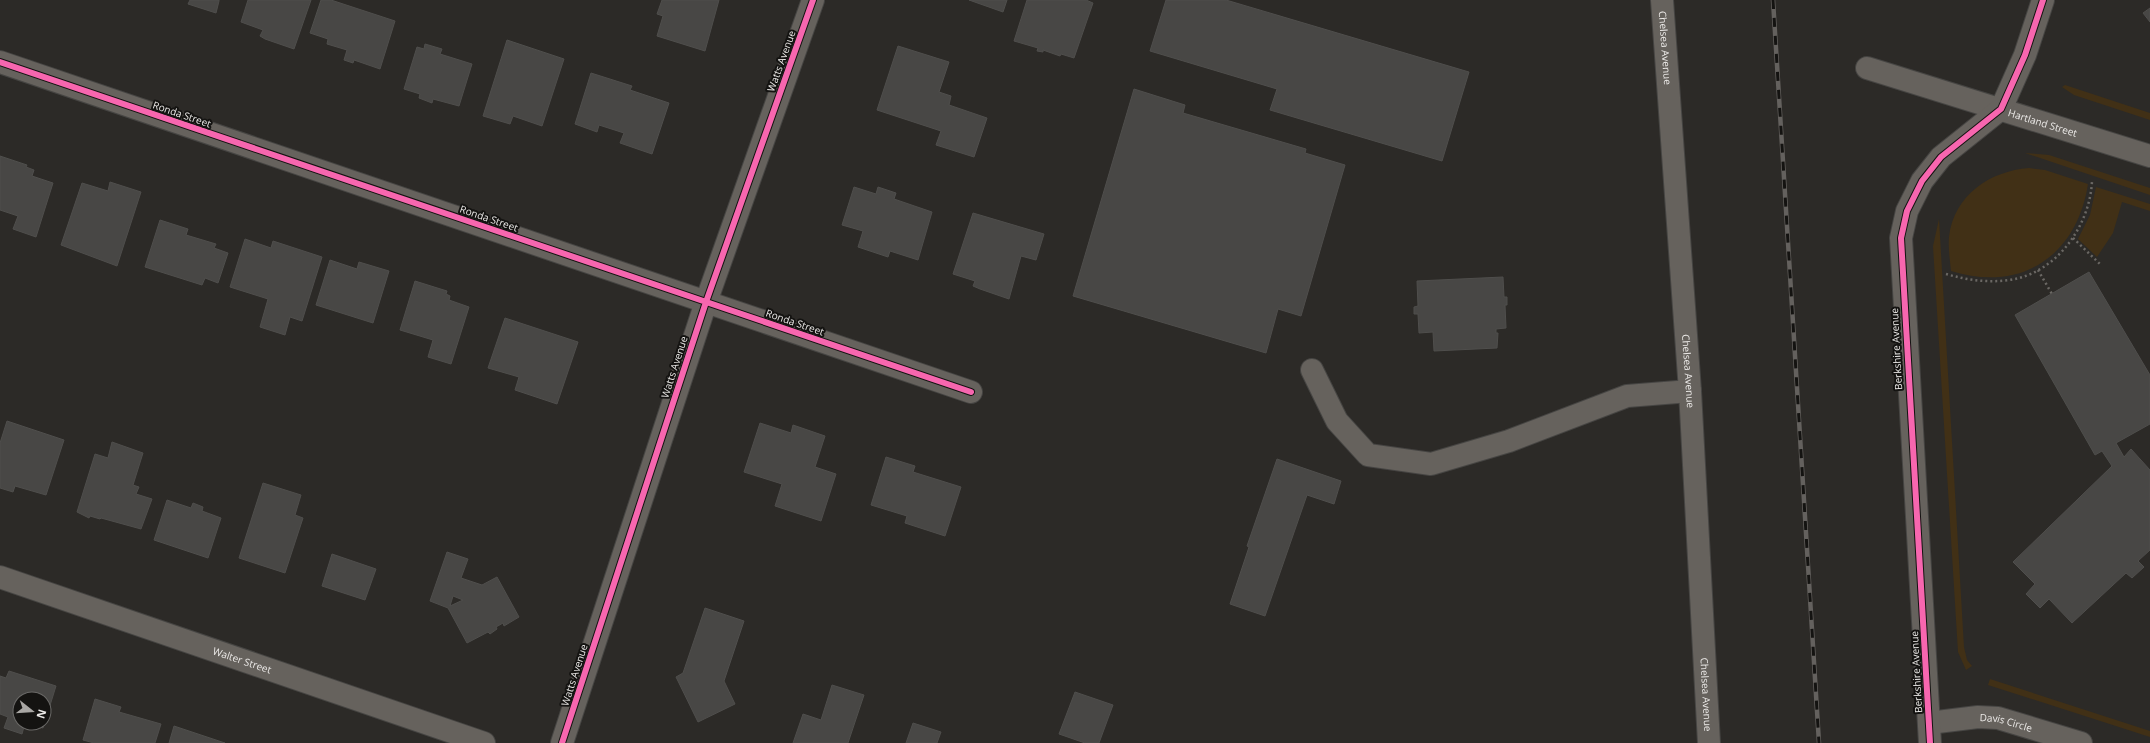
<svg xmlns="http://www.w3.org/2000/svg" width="2150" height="743" font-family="'Open Sans',sans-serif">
<rect width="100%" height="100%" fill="#2c2a27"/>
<path fill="#413016" d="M2065,85L2150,113V120L2074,95L2062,87Z
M2025,153L2049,155L2150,188V195Z
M2029,168L2045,170L2088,184C2077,256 2021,293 1951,271C1950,260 1948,249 1949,237C1954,195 1990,171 2029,168Z
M2096,187L2150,204V211L2122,202L2113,233L2097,257L2078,239L2090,215Z
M1939,219L1964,647L1967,660L1972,666L1966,670L1958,652L1933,246Z
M1990,679L2150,731V737L1988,685Z"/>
<path fill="#484745" stroke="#4f4e4c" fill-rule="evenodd" d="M190,0H219V1L216,13L188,4Z
M248,0H311L294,49L265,39L260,36L263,30L241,22Z
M321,0H331L395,21L380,69L354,60L353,63L344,60L347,50L327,44L328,39L310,33Z
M662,0H719L705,51L657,36L663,16L657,14Z
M969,0H1007L1003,12Z
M1027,0H1086L1093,3L1074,58L1061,54L1060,56L1043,50V52L1037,51L1038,48L1014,41Z
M1166,0H1226L1469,72L1442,161L1270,110L1277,89L1150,51Z
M2150,8V22L2143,13Z
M507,40L564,59L542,126L513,116L510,124L483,116Z
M425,44L442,49L440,54L472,64L459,106L433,99L432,103L419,98L420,94L404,89L417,47L424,49Z
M898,46L949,62L939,92L951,96L949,105L987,118L974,157L936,145L941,131L877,110Z
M591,73L632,86L630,90L669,103L652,154L620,143L624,133L599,125L597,132L575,124Z
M1134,89L1185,105L1183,113L1306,149L1305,153L1345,165L1301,316L1278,309L1266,353L1073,296Z
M0,156L27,165L26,167L34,170L32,176L53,183L36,237L13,229L18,216L0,210Z
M110,182L141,192L117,266L61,245L82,183L108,191Z
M854,187L876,194L878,187L896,193L894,199L932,212L918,260L890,251L888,257L858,247L863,231L842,225Z
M973,213L1044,234L1036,260L1021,256L1009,299L980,289L973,286L975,281L953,274Z
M160,220L188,229L186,235L216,244L214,248L228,253L218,283L205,278L202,285L145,267Z
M245,239L271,248L273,241L322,257L302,321L290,317L285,335L260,327L268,299L230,287Z
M330,260L357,269L359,262L389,271L373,323L316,305Z
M2089,272L2150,375V424L2116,443L2124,457L2131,449L2150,470V550L2138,561L2144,567L2132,578L2126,573L2072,623L2049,599L2040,608L2026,594L2035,584L2013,562L2112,466L2102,451L2095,455L2015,315Z
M1503,277L1504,297H1507V305H1505L1506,328L1496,329V333H1498L1497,348L1434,351L1433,332L1419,333L1418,314H1414V307L1418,306L1417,281Z
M415,281L447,291L446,294L450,296L449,300L469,307L451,364L428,357L433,340L400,330Z
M505,318L578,342L557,404L515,390L519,377L488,368Z
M7,421L64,440L46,495L15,486L13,492L0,488V443Z
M760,423L791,433L793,425L825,436L815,467L836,474L821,521L775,506L782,484L744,472Z
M112,442L143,453L133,485L139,487L136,494L152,499L141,529L101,518L100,519L90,516L89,518L77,512L95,454L108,458Z
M886,457L915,466L913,472L961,487L945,536L905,523L907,516L871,505Z
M1277,459L1341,481L1334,504L1307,495L1265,616L1230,604L1249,547L1247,546Z
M263,483L301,495L295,515L303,518L285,573L239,558Z
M167,500L191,508L193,503L203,507L202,511L221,518L208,558L154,540Z
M447,552L468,559L461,578L482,585L497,577L519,617L504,626L503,623L496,627L497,629L490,634L488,632L467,643L448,608L430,601ZM453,596L463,600L450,606Z
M332,554L376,569L365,600L322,586Z
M705,608L744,621L724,681L735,704L698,722L676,677L683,673Z
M9,671L56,686L43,728L28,723H44V699H20V723H25L22,734L4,728L8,717L0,714V676L6,678Z
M832,685L864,695L848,743H793L803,714L821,720Z
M1075,692L1113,705L1099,743H1085L1059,734Z
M95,699L121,707L119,712L161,724L155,743H94L83,740Z
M913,723L941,732L937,743H906Z
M174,726L225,743H169Z"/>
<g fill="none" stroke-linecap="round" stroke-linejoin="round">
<defs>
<g id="minor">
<path id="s1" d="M1662,0L1690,391L1709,743"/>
<path d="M0,62L971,392"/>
<path id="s2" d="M1867,68L2150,156"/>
<path d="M1312,370L1337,421L1368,455L1431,464L1509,441L1627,396L1690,391"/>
<path id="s3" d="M0,577L484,743"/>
<path id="s4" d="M1929,723L1978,717L1998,718L2081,743"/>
<path d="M562,743L706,302L813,0"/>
<path d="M1930,743L1901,238L1907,211L1922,181L1941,157L2001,109L2025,55L2043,0"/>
</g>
</defs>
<use href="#minor" stroke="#464543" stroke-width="24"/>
<path stroke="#6b6864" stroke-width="2.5" stroke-dasharray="2 3" stroke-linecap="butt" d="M2073,238L2100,264
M2038,270L2052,294
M1946,274C1967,280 1987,283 2009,280C2056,274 2090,226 2092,181"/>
<use href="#minor" stroke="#66625d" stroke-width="22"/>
<defs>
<path id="rail" d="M1773,0L1819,743"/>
</defs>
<use href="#rail" stroke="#64615e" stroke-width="4.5"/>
<use href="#rail" stroke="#141311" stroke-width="3" stroke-dasharray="9" stroke-linecap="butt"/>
<defs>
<path id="cycleway" d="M0,62L971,392
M562,743L706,302L813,0
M1930,743L1901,238L1907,211L1922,181L1941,157L2001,109L2025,55L2043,0"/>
</defs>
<use href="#cycleway" stroke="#141311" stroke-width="8"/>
<use href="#cycleway" stroke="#f766af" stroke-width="6"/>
</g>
<g text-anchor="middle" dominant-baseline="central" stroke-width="4" stroke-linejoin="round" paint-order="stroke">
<g font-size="10" fill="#eceae8" stroke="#141311">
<text stroke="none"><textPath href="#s1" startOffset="48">Chelsea Avenue</textPath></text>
<text transform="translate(781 61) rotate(-70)">Watts Avenue</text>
<text transform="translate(182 114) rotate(19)">Ronda Street</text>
<text stroke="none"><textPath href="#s2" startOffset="184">Hartland Street</textPath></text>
<text transform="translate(489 218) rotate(19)">Ronda Street</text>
<text transform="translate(795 322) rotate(19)">Ronda Street</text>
<text transform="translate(1896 349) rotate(-93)">Berkshire Avenue</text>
<text transform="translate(674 367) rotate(-72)">Watts Avenue</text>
<text stroke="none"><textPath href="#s1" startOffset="372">Chelsea Avenue</textPath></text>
<text stroke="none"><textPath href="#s3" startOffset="256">Walter Street</textPath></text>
<text transform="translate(1916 672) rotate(-93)">Berkshire Avenue</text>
<text transform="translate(574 675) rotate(-72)">Watts Avenue</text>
<text stroke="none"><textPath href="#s1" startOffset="696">Chelsea Avenue</textPath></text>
<text stroke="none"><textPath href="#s4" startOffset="78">Davis Circle</textPath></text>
</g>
</g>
<g transform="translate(32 711) rotate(107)"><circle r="19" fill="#141311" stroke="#6a6967"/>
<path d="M0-3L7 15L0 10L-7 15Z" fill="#a9a7a4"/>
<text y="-6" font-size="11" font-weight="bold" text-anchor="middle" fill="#eceae8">N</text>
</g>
</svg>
